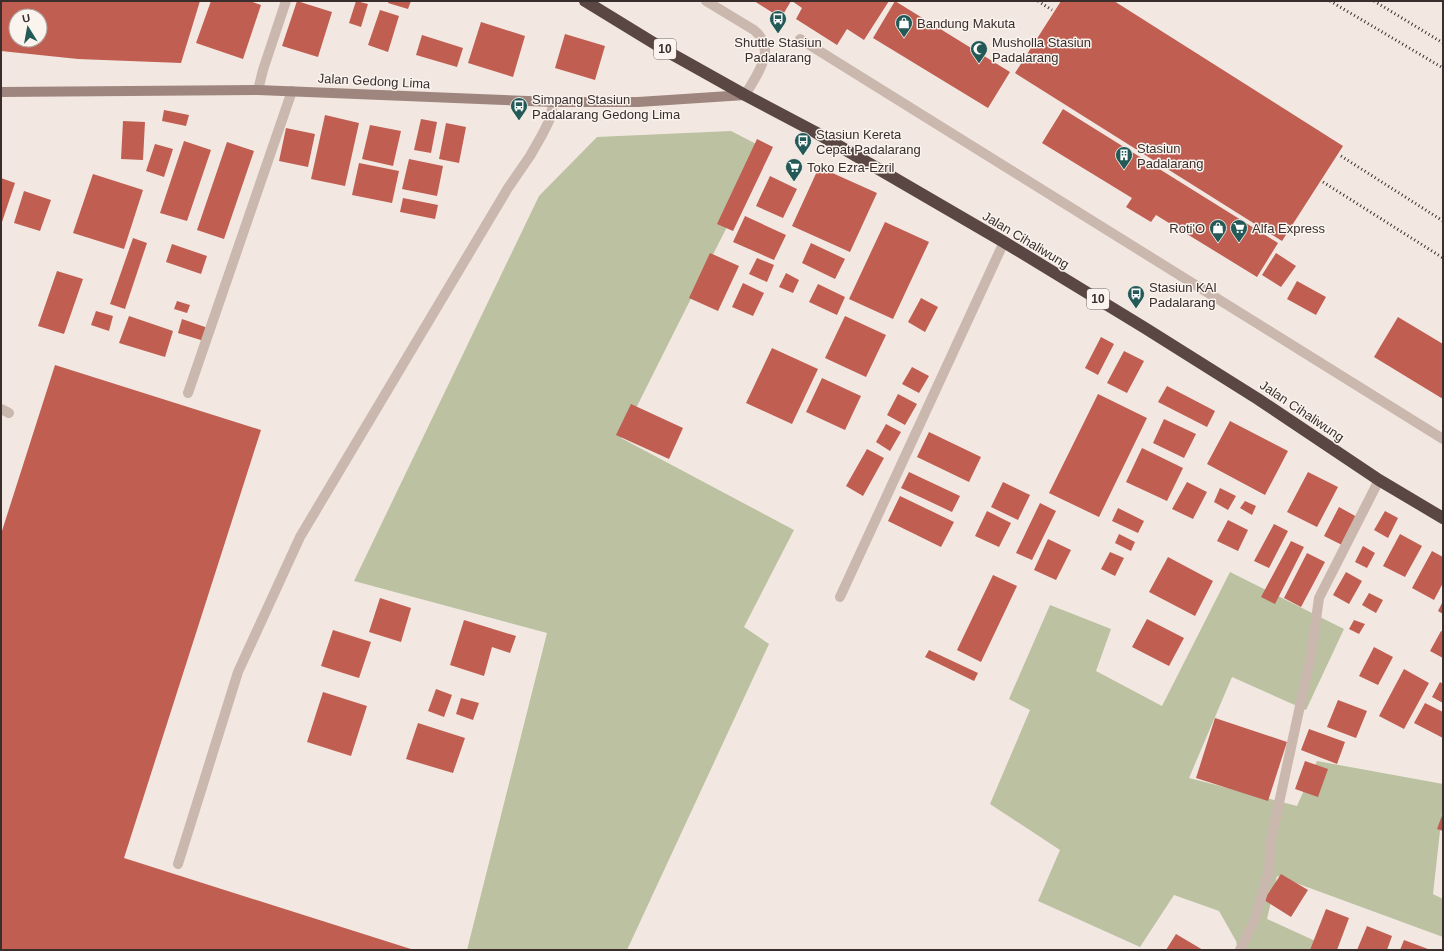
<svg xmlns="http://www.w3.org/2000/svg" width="1444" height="951" font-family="Helvetica,sans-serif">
<rect width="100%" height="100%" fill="#f2e8e1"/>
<path fill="#bbc1a1" d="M731,131L766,149L621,438L794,530L744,627L769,644L627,950H467L547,633L354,581L539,196L597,137Z
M1230,572L1344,629L1306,710L1232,677L1189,778L1297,806L1317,761L1443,784V804L1433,894L1443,899V937L1277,876L1267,919L1335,950H1238L1236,941L1219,911L1174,895L1140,947L1038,901L1060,850L990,804L1030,710L1009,699L1050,605L1111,629L1096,671L1162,706Z"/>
<path fill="#c05e52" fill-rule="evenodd" d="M1,1H200L181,63L78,59L1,51ZM16,16H40V40H16Z
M211,1H250L261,5L243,59L196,43Z
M297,1L332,12L318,57L282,46Z
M356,1L368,4L361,27L349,23Z
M389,1H411L408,9L388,3Z
M754,1H791L781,18Z
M792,1H889L864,40L847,29L837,45L796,19L802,8Z
M895,1L1010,72L988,108L873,38Z
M1061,1H1114L1343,146L1282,241L1015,73Z
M380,10L399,16L388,52L368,45Z
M481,22L525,36L513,77L468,63Z
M565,34L605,46L595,80L555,68Z
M422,35L463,48L457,67L416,55Z
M1063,109L1278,243L1257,277L1156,215L1151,222L1126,207L1132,198L1042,143Z
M164,110L189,115L186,126L162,121Z
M325,115L359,123L345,186L311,179Z
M421,119L437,122L431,153L414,150Z
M123,121L145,122L143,160L121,159Z
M446,123L466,127L459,163L439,159Z
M370,125L401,131L393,166L362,159Z
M286,128L315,134L308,167L279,161Z
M757,139L773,147L733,231L717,224Z
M184,141L211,150L187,221L160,213Z
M227,142L254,151L224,239L197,230Z
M155,144L173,149L164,177L146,171Z
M409,159L443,166L437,196L402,189Z
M359,163L399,171L392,203L352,195Z
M819,167L877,193L850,252L792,226Z
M93,174L143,190L124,249L73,233Z
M770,176L797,189L783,218L756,206Z
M1,178L15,183L1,225Z
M24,191L51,200L40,231L14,223Z
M403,198L438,205L435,219L400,212Z
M745,216L786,235L774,260L733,242Z
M885,222L929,242L893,319L849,299Z
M133,238L147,243L125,309L110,304Z
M811,243L845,259L835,279L802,263Z
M172,244L207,256L201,274L166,262Z
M710,253L739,266L718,311L689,298Z
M1276,253L1296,266L1281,287L1262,275Z
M757,258L774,265L767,282L749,274Z
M57,271L83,279L64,334L38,326Z
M786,273L799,280L793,293L779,287Z
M1297,281L1326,297L1316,315L1287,299Z
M743,283L764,293L753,316L732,307Z
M818,284L845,297L837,315L809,302Z
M921,298L938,307L925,332L908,322Z
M177,301L190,305L187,313L174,309Z
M96,311L113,316L109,331L91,325Z
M129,316L173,331L165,357L119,343Z
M845,316L886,335L866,377L825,358Z
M1398,317L1443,344V399L1374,357Z
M182,319L208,328L204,341L178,333Z
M1101,337L1114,344L1098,375L1085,368Z
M772,348L818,369L792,424L746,403Z
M1124,351L1144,361L1127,393L1107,383Z
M55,365L261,430L124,858L414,950H1V534Z
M912,367L929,376L919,393L902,384Z
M822,378L861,396L845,430L806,412Z
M1167,386L1215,411L1207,427L1158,402Z
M898,394L917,404L905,425L887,415Z
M1098,394L1147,418L1099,517L1049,493Z
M631,404L683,428L669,459L616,435Z
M1164,419L1196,434L1184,458L1153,443Z
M1230,421L1288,451L1265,495L1207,464Z
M886,424L901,432L890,451L876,442Z
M929,432L981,457L969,482L917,457Z
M1142,448L1183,468L1167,501L1126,482Z
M867,449L884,458L863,496L846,486Z
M909,472L960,496L952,512L901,488Z
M1308,472L1338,487L1317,527L1287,512Z
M1003,482L1030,495L1018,520L991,507Z
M1187,482L1207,492L1193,519L1172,509Z
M1220,488L1236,496L1228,510L1214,502Z
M900,496L954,522L941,547L888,521Z
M1245,501L1256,506L1252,515L1240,508Z
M1040,503L1056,511L1032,560L1016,553Z
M1339,507L1357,517L1342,545L1324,536Z
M1118,508L1144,521L1138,533L1112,521Z
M987,511L1011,523L999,547L975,536Z
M1385,511L1398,518L1388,538L1374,530Z
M1228,520L1248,530L1238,551L1217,541Z
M1274,524L1288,531L1269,568L1254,561Z
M1119,534L1135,542L1131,551L1115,543Z
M1400,534L1422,546L1405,577L1383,566Z
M1048,539L1071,550L1056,580L1034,570Z
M1291,541L1304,547L1275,604L1261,597Z
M1363,546L1375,553L1367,568L1355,562Z
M1432,551L1443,557V583L1434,600L1412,588Z
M1110,552L1124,558L1115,576L1101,569Z
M1307,553L1325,562L1301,607L1284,598Z
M1168,557L1213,581L1195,616L1149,592Z
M1346,572L1362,581L1349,604L1333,595Z
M993,575L1017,586L981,662L957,650Z
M1369,593L1383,600L1376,613L1362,605Z
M380,598L411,608L401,642L369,632Z
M1443,601V614L1438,611Z
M1147,619L1184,638L1169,666L1132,647Z
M464,620L516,636L510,653L492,647L484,676L450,665Z
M1354,620L1365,624L1359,634L1349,629Z
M333,630L371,642L359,678L321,666Z
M1441,631L1443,632V658L1430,651Z
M1374,647L1393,657L1378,685L1359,676Z
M929,650L978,673L974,681L925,657Z
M1404,669L1429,683L1404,729L1379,716Z
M1440,682L1443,684V703L1432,697Z
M436,689L452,695L444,717L428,711Z
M323,692L367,706L351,756L307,742Z
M461,698L479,703L473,720L456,714Z
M1338,700L1367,711L1356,738L1327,727Z
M1425,703L1443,712V738L1414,723Z
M1215,718L1287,742L1268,801L1196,778Z
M418,723L465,738L453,773L406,759Z
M1309,729L1345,742L1337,764L1301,750Z
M1305,761L1328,769L1318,797L1295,789Z
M1443,813V831L1437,829Z
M1281,874L1308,890L1291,917L1264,900Z
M1326,909L1349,918L1337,950H1310Z
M1367,926L1392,936L1387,950H1357Z
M1176,934L1203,950H1166Z
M1404,940L1428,949L1427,950H1400Z"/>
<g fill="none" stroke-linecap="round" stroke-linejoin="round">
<path stroke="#cab7ad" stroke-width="10" d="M706,1L754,30C778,50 757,74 745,95
M800,39L1443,439"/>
<path stroke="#cab7ad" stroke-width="10" d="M258,90L263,70L286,1
M188,393L292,91
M1,409L9,413
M840,597L1004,242
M178,864L238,672L300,537L508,188L530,156L542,135L549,121L554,102
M1240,950L1255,919L1269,871L1271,840L1311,655L1319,598L1379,480"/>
<path stroke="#9e867e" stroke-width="10" d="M1,92L258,90L554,102H638L745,95"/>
<path stroke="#5a4743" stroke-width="12" d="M585,1L670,53L745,95L815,132L1004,242L1145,328L1258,399L1379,480L1443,518"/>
<path stroke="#392e2b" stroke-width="3" stroke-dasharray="1 3" stroke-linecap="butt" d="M1038,1L1052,10
M1330,1L1443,68
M1374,1L1443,43
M1341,156L1443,221
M1323,182L1443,258"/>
</g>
<defs>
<symbol id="bus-pin" viewBox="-11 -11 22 30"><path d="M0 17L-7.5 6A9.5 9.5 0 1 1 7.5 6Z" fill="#235956" stroke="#faf3ee"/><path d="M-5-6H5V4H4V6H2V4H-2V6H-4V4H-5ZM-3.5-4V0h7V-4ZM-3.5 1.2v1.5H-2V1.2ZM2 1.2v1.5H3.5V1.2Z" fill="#fff"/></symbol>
<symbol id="shop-pin" viewBox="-11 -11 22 30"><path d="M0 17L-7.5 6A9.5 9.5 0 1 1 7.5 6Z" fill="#235956" stroke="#faf3ee"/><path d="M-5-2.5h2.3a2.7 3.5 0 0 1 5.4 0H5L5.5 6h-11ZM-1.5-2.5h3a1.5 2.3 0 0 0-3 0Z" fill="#fff"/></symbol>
<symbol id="mosque-pin" viewBox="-11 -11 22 30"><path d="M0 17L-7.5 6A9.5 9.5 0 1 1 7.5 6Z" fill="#235956" stroke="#faf3ee"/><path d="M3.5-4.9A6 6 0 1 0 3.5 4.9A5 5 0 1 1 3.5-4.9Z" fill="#fff"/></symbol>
<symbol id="building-pin" viewBox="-11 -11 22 30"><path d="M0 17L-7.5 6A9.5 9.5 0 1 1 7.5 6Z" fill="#235956" stroke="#faf3ee"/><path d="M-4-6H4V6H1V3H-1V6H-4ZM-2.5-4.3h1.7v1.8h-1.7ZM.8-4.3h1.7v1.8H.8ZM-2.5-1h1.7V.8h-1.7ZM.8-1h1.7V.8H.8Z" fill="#fff"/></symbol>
<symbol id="supermarket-pin" viewBox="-11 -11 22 30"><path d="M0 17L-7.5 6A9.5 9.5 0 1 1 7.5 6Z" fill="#235956" stroke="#faf3ee"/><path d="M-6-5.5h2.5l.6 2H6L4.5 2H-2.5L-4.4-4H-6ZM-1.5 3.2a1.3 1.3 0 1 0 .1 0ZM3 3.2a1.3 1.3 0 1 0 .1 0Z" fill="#fff"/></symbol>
</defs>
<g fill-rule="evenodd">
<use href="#bus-pin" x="768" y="9" width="20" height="27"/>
<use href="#shop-pin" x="894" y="13" width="20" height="27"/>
<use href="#mosque-pin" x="969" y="39" width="20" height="27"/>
<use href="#bus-pin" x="509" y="96" width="20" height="27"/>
<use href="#bus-pin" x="793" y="131" width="20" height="27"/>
<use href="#building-pin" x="1114" y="145" width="20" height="27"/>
<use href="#supermarket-pin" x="784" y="157" width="20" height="27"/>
<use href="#shop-pin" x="1208" y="218" width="20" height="27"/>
<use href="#supermarket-pin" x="1229" y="218" width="20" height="27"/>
<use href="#bus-pin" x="1126" y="284" width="20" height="27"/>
</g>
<g text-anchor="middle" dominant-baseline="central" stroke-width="3" stroke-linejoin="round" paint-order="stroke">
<g fill="#faf3ee" stroke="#736966" stroke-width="1">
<rect x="654" y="39" width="22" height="20" rx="3"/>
<rect x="1087" y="289" width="22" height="20" rx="3"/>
</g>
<g font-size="12" font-weight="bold" fill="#392e2b">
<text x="665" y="49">10</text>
<text x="1098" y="299">10</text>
</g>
<g font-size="13" fill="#392e2b" stroke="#faf3ee" text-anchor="start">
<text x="917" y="23">Bandung Makuta</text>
<text x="778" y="42" text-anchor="middle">Shuttle Stasiun<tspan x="778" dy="15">Padalarang</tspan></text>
<text x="992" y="42">Musholla Stasiun<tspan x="992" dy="15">Padalarang</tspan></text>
<text x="532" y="99">Simpang Stasiun<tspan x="532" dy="15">Padalarang Gedong Lima</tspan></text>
<text x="816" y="134">Stasiun Kereta<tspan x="816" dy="15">Cepat Padalarang</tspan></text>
<text x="1137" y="148">Stasiun<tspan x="1137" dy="15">Padalarang</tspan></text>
<text x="807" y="167">Toko Ezra-Ezril</text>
<text x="1205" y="228" text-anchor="end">Roti'O</text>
<text x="1252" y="228">Alfa Express</text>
<text x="1149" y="287">Stasiun KAI<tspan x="1149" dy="15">Padalarang</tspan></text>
</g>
<g font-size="13" fill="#392e2b" stroke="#faf3ee">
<text transform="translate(374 81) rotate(3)">Jalan Gedong Lima</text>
<text transform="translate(1026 240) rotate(31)">Jalan Cihaliwung</text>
<text transform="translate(1302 411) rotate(34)">Jalan Cihaliwung</text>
</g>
</g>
<rect width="1444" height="951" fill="none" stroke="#392e2b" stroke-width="4"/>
<g transform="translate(28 28) rotate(349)"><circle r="19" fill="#faf3ee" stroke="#ada4a0"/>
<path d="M0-3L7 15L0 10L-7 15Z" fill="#235956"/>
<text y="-6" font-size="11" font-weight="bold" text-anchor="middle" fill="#392e2b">U</text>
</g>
</svg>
